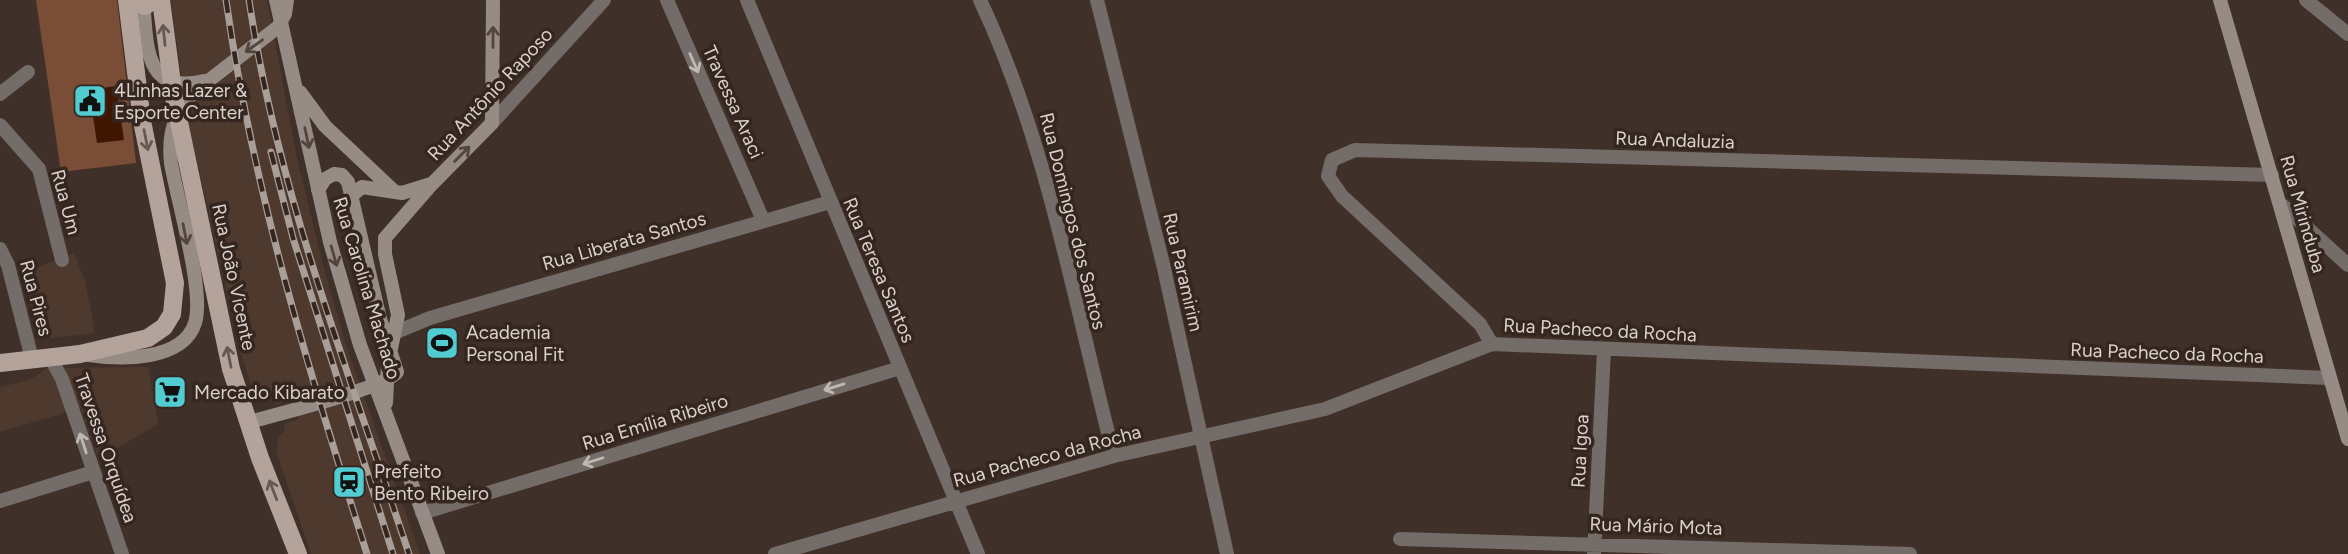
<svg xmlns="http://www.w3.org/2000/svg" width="2348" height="554" font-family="Figtree,sans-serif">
<rect width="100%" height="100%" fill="#3f3129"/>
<path fill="#4e392e" d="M171,0H267L298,163L323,265L346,345L420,554H311L276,451L279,436L285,431L284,424L299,419L293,399L276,405L273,394L264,386L253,392L241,353L187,117Z
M74,253L85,281L95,333L40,339L22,274Z
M148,367L158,424L99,459L81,408L0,432V387L30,380L47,368Z"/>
<path fill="#7a4e36" d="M36,0H117L136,163L61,172Z"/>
<path fill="#3f1700" d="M116,86L124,140L97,143L89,90Z"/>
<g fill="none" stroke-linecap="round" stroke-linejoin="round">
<path stroke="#746c69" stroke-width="14" d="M667,0L763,220
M747,0L978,554
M980,0C1048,144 1074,303 1114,456
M1097,0L1163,264L1227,554
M2306,0L2348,34
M0,94L28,72
M492,123L604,0
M0,125L39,169L62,260
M2282,205L2348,265
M0,249L8,265L32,359
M394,333L430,318L830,202
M1492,344L1480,324L1342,196L1328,176L1332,160L1355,150L2272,175
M50,357L62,379L122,554
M0,501L93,472
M422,513L900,368
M1400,539L1910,554
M775,554L1114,456L1325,409L1492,344L2329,378
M1594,554L1604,350"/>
<path stroke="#978b85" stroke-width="14" d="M143,0C147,43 143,96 204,81
M276,0L330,242L360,345L438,554
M2220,0L2348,439
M300,92L325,126L395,192
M351,196L362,187L402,193L431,184
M89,355C121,360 183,361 195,323C205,291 177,200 171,163C168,136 173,112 194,92L278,27L285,14L287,0
M386,403L388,363L398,315L385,254V238L432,184L492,123L493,0
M249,422C274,415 386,388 397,372L380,319L348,182L342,175L334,174L325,179L318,190"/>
<path stroke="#b3a39b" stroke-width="18" d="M129,0L145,6L153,0
M161,0L174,98L231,369L260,458L298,554
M0,363L80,354L148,338L164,327L172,314L175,283L142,121L127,0"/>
<defs>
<path id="rail" d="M226,0C253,190 309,372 367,554
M249,0C277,190 349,373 409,554
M271,152L293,238L393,554"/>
</defs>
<use href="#rail" stroke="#a99e98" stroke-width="7"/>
<use href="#rail" stroke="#352720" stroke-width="4.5" stroke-dasharray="13" stroke-linecap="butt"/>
</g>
<defs><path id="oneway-shaft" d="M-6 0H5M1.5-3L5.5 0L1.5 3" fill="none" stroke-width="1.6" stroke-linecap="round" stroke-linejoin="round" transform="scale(1.75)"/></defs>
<g stroke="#675951">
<use href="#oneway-shaft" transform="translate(164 35) rotate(-96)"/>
<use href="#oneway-shaft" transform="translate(146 140) rotate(79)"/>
<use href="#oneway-shaft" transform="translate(229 357) rotate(-101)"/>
<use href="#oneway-shaft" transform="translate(273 490) rotate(-111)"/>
</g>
<g stroke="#52453e">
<use href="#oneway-shaft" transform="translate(493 37) rotate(-90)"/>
<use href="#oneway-shaft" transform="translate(254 46) rotate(144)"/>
<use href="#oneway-shaft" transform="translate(307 138) rotate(78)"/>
<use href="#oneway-shaft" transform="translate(462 154) rotate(-45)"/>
<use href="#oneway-shaft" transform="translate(185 234) rotate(79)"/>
<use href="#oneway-shaft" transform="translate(334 256) rotate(74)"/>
</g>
<g stroke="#c0b8b3">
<use href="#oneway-shaft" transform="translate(694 63) rotate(66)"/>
<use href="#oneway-shaft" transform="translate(834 387) rotate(163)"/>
<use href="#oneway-shaft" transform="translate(83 443) rotate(-108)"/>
<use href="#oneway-shaft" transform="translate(593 461) rotate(162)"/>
</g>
<defs>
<symbol id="civic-square" viewBox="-11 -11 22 22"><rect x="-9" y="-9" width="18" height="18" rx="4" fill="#51ccd1" stroke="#352720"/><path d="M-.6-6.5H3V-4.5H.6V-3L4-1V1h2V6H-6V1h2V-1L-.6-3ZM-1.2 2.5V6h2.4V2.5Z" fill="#111"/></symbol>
<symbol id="stadium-square" viewBox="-11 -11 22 22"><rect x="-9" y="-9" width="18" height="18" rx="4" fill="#51ccd1" stroke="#352720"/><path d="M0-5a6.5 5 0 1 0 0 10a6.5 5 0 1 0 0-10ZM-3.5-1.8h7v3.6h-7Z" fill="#111"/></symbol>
<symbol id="supermarket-square" viewBox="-11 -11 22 22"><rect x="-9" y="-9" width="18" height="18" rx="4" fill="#51ccd1" stroke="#352720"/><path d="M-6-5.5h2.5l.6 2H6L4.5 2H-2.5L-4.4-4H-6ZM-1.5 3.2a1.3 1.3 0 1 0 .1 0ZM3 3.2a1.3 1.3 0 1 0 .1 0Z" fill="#111"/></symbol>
<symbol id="station-square" viewBox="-11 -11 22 22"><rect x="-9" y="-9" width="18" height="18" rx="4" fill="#51ccd1" stroke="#352720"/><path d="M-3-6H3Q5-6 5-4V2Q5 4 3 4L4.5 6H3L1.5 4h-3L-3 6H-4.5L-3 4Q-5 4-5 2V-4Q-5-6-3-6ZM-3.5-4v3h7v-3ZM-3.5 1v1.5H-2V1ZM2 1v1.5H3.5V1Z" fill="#111"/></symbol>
</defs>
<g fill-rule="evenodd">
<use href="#civic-square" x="71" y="82" width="38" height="38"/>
<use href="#stadium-square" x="423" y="324" width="38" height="38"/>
<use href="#supermarket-square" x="151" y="373" width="38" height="38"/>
<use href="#station-square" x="330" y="463" width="38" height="38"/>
</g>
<g text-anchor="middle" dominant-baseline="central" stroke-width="7" stroke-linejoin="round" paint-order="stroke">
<g font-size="19" fill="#dad1cc" stroke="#352720" text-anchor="start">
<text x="114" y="90">4Linhas Lazer &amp;<tspan x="114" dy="22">Esporte Center</tspan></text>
<text x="466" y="332">Academia<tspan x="466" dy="22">Personal Fit</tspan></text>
<text x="194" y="392">Mercado Kibarato</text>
<text x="374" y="471">Prefeito<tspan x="374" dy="22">Bento Ribeiro</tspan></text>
</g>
<g font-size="19" fill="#dad1cc" stroke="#352720">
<text transform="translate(490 94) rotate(-47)">Rua Antônio Raposo</text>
<text transform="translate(733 102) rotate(66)">Travessa Araci</text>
<text transform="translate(1675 140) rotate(2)">Rua Andaluzia</text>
<text transform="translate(66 202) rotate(75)">Rua Um</text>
<text transform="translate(2303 214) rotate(74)">Rua Mirinduba</text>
<text transform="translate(1073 221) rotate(76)">Rua Domingos dos Santos</text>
<text transform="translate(624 241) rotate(-16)">Rua Liberata Santos</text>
<text transform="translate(879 270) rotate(67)">Rua Teresa Santos</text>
<text transform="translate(1183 272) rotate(77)">Rua Paramirim</text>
<text transform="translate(234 277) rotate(78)">Rua João Vicente</text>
<text transform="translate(367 288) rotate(73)">Rua Carolina Machado</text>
<text transform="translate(36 298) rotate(75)">Rua Pires</text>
<text transform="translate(1600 330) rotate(3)">Rua Pacheco da Rocha</text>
<text transform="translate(2167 353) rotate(2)">Rua Pacheco da Rocha</text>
<text transform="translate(655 422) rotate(-17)">Rua Emília Ribeiro</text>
<text transform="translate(106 448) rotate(71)">Travessa Orquídea</text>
<text transform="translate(1580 451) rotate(-87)">Rua Igoa</text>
<text transform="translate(1047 456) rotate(-15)">Rua Pacheco da Rocha</text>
<text transform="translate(1656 526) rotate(2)">Rua Mário Mota</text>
</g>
</g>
</svg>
